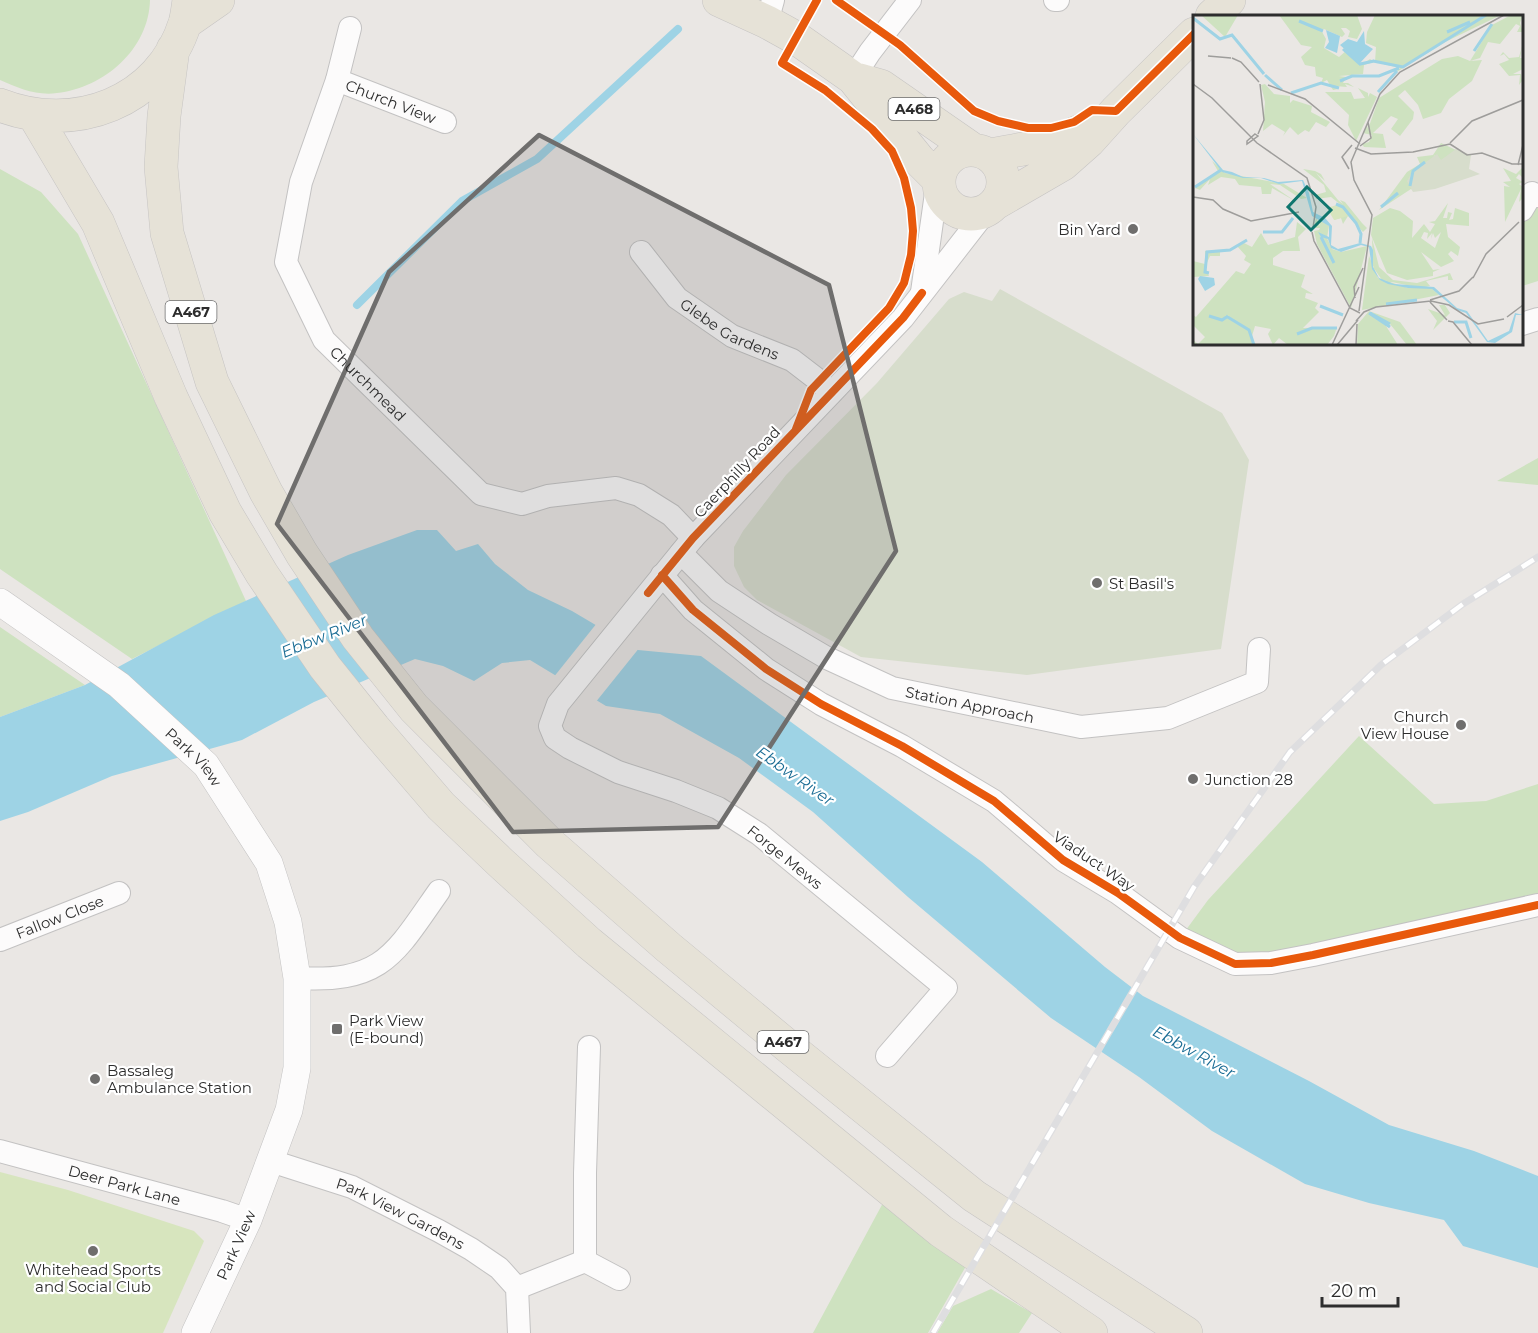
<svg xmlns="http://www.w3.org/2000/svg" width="1538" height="1333" font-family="Montserrat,sans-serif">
<rect width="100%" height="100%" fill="#eae7e4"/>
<path fill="#cee2c0" d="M0,0H150C149,49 104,88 57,93C37,96 18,88 0,80Z
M0,169L41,192L78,234L246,601L132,659L0,569Z
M1538,196V281L1522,286V210Z
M1538,458V485L1497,481Z
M0,627L85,685L0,717Z
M1359,736L1434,804L1486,801L1538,784V905L1271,963L1180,938L1208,900Z
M884,1201L966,1266L928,1333H813Z
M991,1289L1032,1313L1019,1333H937L953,1306Z"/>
<path fill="#d7ddcc" d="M1000,289L1222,413L1249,460L1221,649L1027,675L861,657L757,600L744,587L734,566V547L743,531L786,475L877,383L949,299L964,292L992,301Z"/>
<path fill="#d7e5be" d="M0,1172L68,1190L194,1231L204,1241L163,1333H0Z"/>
<path fill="#9ed3e5" d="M417,530H437L456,551L478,544L495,564L528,590L572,611L638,650L701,656L982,862L1105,967L1143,996L1309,1081L1389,1125L1474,1151L1538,1176V1268L1463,1246L1444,1220L1369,1203L1305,1184L1212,1131L1139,1077L1051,1018L908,897L813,812L739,758L660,714L606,706L530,660L502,663L474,681L443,666L415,659L314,702L242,740L112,776L28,812L0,821V717L85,685L214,615L348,555Z"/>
<path fill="#eae7e4" d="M597,623L640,647L595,703L553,678Z"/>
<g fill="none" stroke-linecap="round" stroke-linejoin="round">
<path stroke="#9ed3e5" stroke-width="8" d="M357,305L462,201L537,159L678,29"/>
<defs>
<g id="minor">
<path d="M1055,0H1058"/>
<path d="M767,22L773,0"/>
<path id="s1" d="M350,28L337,80L301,182L286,262L324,340L481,494L522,504L548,496L616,488L639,495L671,515L693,538"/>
<path d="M853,78L870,52L910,0"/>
<path id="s2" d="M337,80L445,122"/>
<path d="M1522,210L1532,193L1538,196"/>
<path id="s3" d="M641,252L677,298L732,336L792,360L818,380L831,393"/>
<path d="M922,292L938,179"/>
<path d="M1522,324L1538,319"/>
<path id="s4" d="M681,553L719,591L769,624L827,658L892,688L1081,727L1168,718L1257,682L1259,649"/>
<path d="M662,575L693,610L766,669L821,704L902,746L994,801L1063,860L1118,893L1180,938L1235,964L1271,963L1313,955L1538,905"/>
<path id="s5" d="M0,940L119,893"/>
<path d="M297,978C383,983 394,955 439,891"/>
<path d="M887,1056L946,988L759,834L718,808L676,791L618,772L570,748L555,738L550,726L558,704L693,538L903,318L987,210"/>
<path id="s6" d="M0,1151L222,1211L248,1220"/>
<path id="s7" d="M271,1161L352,1187L439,1231L471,1249L499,1268L517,1288L519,1333"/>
<path d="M585,1261V1173L589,1047"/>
<path d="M517,1288L585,1261L619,1279"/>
</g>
<g id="tertiary">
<path id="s8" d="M0,602L119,685L206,765L269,863L288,922L297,978V1068L289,1110L248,1220L195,1333"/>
</g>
<path id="primary" d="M719,0L767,22L796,38L853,78L919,160L938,179
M1212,16L1229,0
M185,23L218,0
M173,49L164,116L161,167L167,233L212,382L266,492L302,554L358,638L414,708L549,843L669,948L790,1048L974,1196L1186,1333
M860,80L881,86L972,149
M0,105C74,134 160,103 185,23C187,16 188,7 189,0
M34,115L98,223L171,397L225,512L262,574L325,667L374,728L441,806L501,863L589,943L941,1231L1091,1333
M939 182a32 32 0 1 1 64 0a32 32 0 1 1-64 0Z
M990,155C1026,149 1062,142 1094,124
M994,204L1063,164L1089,141L1116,111L1194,34"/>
</defs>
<use href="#minor" stroke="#c3c2c2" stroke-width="24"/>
<use href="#tertiary" stroke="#c3c2c2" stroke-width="28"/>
<use href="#primary" stroke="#c6c4c3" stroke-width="34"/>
<use href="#minor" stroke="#fcfbfb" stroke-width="22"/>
<use href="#tertiary" stroke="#fcfbfb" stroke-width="27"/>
<use href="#primary" stroke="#e6e2d7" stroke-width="33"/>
<defs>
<path id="rail" d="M933,1333L1194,887L1290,752L1381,665L1463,604L1538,557"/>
</defs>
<use href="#rail" stroke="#dedee0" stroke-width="7"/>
<use href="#rail" stroke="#fff" stroke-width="4.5" stroke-dasharray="14" stroke-linecap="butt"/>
<defs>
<path id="cycleway" d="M836,0L900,45L974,111L998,121L1028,128H1051L1074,122L1092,110L1116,111L1194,34
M796,429L811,390L889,308L904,283L911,255L913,231L911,208L904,178L892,151L872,129L825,90L782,63L817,0
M662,575L693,610L766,669L821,704L902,746L994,801L1063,860L1118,893L1180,938L1235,964L1271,963L1313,955L1538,905
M648,593L693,538L903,318L922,293"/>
</defs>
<use href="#cycleway" stroke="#fff" stroke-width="11"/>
<use href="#cycleway" stroke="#e8590c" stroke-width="8"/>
</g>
<path fill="#6f6e6d" fill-opacity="0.2" stroke="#6f6e6d" stroke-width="4.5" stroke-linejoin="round" d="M539,135L829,285L896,551L718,827L513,832L277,524L389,272Z"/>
<g fill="#6f6e6d" stroke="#fff" stroke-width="2">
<circle cx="1133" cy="229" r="6"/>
<circle cx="1097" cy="583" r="6"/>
<circle cx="1461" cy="725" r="6"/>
<circle cx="1193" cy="779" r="6"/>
<rect x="331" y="1023" width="12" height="12" rx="3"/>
<circle cx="95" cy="1079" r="6"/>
<circle cx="93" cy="1251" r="6"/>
</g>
<g text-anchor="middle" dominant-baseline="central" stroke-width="4.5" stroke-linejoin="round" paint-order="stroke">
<g fill="#fff" stroke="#6c6c6c" stroke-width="1.5">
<rect x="888.5" y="98" width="51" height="22" rx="4.5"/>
<rect x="165.5" y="301" width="51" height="22" rx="4.5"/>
<rect x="757.5" y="1031" width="51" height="22" rx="4.5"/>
</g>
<g font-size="14" font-weight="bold" fill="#2d2d2d">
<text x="914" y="109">A468</text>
<text x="191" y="312">A467</text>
<text x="783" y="1042">A467</text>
</g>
<g font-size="15" fill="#2d2d2d" stroke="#fff">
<text stroke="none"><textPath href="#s2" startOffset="58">Church View</textPath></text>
<text stroke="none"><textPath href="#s3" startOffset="120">Glebe Gardens</textPath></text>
<text stroke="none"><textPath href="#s1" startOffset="392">Churchmead</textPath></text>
<text transform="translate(737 472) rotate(-47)">Caerphilly Road</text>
<text stroke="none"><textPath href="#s4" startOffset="332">Station Approach</textPath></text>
<text stroke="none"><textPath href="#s8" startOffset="249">Park View</textPath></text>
<text transform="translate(785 857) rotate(39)">Forge Mews</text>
<text transform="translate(1094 861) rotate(34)">Viaduct Way</text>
<text stroke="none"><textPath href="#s5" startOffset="64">Fallow Close</textPath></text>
<text stroke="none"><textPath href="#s6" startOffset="129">Deer Park Lane</textPath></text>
<text stroke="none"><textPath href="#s7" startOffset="140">Park View Gardens</textPath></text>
<text transform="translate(236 1245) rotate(-66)">Park View</text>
</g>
<g font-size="15" fill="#2d2d2d" stroke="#fff" text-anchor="start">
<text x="1121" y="229" text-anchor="end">Bin Yard</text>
<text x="1109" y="583">St Basil's</text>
<text x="1449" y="716" text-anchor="end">Church<tspan x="1449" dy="17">View House</tspan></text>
<text x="1205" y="779">Junction 28</text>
<text x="349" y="1020">Park View<tspan x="349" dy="17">(E-bound)</tspan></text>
<text x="107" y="1070">Bassaleg<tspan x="107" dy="17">Ambulance Station</tspan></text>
<text x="93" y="1269" text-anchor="middle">Whitehead Sports<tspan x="93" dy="17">and Social Club</tspan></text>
</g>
<g font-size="16" font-style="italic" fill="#1a6c94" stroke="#fff">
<text transform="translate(324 636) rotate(-22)">Ebbw River</text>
<text transform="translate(795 776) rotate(35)">Ebbw River</text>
<text transform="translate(1194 1052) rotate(29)">Ebbw River</text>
</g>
</g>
<g transform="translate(1193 15)">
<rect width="330" height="330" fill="#eae7e4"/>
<path d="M8,0H45L32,22ZM164,0L169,14L164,24L155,22L157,16L153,13H148L152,19L149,22L131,14L128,15L133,24L131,33L146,42L154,35L168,50L177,44L181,47L171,50L170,59L146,61L153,62L150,68H155L161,72L152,69L154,72L142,71L145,74L140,75L134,65L128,68L130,63L123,61L122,52L112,50L108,42L119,32L108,30L86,0ZM182,0H308L252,27L199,60L207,53L182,47L183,32L173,28L174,17ZM318,0H330L327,8L330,17H324L327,11L323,9L307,29L295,27L287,43L277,46L289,45L279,66L256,84L248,98L230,104L225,90L212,75L205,81L221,97L220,104L207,121L198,114L205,104L198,101L180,118L190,119L193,133L171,132L169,129L176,127L179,120L170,118L174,110L175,114L186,83L249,44L265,41L277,46L299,10ZM330,28L327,43H330V54L320,59H328L329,66L326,70L327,60L316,61L306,49L316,45L311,39L307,41L310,37L316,43L326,42ZM72,69L81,79L97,81V88L100,85L119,91L118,97L137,107L133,112L123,107L116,117L112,115L105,120L97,112L90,121L92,117L79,109L70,116L72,87L68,70ZM165,73L175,78V82L177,78L184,82L163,126L155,110L156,100L132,77H158L161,84L172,83ZM248,128L263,135L246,147L242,140L221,176L218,174L186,195L214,157L227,149L224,142L240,140ZM19,146L32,158L91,169L114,183L108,184L87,170L77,169L102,186L79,173L78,179H69L68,172L46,170L42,164L28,162L15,170L17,164L7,175L2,173L25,156ZM310,153L323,159L329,153V162L326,159L323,163L330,167L326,169L330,172V183L326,187L328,174L312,207L311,171L317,172L310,167L318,166ZM110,154L122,156L128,159L132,166L123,158L145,185L150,189L147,185L152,187L169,208L173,207L169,208L174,213L170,217L155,201L150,209L148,203L141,205L148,190L138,182L123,184L122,180L133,177L131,170ZM255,188L250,203H254L255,197L259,198L256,205L260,204L262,193L276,198V211L253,209L255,222L267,232L265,241L258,236L255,239L261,246L248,252L228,237L240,255L247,254L240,257V261L214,265L194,258L178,220L180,203L197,193L207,196L220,206L219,223L231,209L237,217L242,209L236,207L242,206ZM231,217L235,218L234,224L239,218L238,224L240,218L242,223L248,217L242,233L228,223ZM123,202L127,211V204L136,211L134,223L139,234L148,237L174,231L158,293L124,229L121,216L126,215L127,213H121ZM104,207L113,214L105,222L107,236H90L80,243V250L112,260L108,272L120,279L113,278L112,283L125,288L122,293L126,297L110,313L144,312L141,321L134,330H95L86,323L80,330L75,319L78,314L62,311L59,321L62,330H0V325L5,329L12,322L0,310V300L3,302L43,256L51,259L58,249L51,245L53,241L44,231L51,228L59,232L68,218L75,230L102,222ZM179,223L186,252L200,265L224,268L257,258L260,265H255V261L233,266L237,271L228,273L189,265L180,252ZM12,236H27V241H17L12,252L16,261L0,262V246L12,249ZM176,241L185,263L215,273L237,272L246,280L169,295ZM246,290H252L257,298L240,315L244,306L235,294L252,300ZM176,296L207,307L224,330H214L197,309L193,311L205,330H164L165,309Z" fill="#cee2c0" fill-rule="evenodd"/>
<path d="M263,134L278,140L276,154L287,159L242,174L220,177L214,166L219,157L244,139L248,145Z" fill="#d7ddcc"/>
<path d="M147,189L155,201L141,205L134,193Z" fill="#d7e5be"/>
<path d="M133,15L147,21L144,38L132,33L136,27ZM171,16L172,29L180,34L167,48L147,30L155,24L164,27ZM0,119L30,155L39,157L50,162L71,163L85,167L110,165L116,178L120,197L132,203L139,211L138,230L145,234L167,228L178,231L180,235V252L186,263L201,269L241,272L264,293L274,296L295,326L316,316L322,298L330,300H323L319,317L302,328L294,327L273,298L264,295L239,274L215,273L195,269L187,265L179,254L176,232L168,230L148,237L138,233L135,224L128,222L125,217L136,222V211L119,201L109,166L86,169L68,163H50L29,157ZM7,261L21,263L22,270L12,276L5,264Z" fill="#9ed3e5"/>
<path fill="none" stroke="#9ed3e5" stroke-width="3" d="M0,3L27,24L39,20L71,59M106,6L130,16M254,17L277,7M150,34L167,49L181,46M281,36L299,9M180,46L210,52L293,0M72,60L89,75M147,66L159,61H186L206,53M185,77L204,56M98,78L128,68L146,73M217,171L220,156L232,147M2,172L28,155M143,189L150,192L163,208L168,219L167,228M188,192L205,178M70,217H89L100,203M128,222L141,248M16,258L12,257L14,237L37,235L54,225M193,289L224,285M127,291L150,300M176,298L197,312M177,298L197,309M16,301L29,305L35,301M33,301L56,315L61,330M261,307H273L278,323M104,319L119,313H144"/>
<path fill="none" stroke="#9e9d9b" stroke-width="1.5" d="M15,41L38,43M39,43L48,47L66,67M0,69L19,83L64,128L114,163L123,192L120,213M75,70L112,84L167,129M62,119L65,121L54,129V126ZM65,119L71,105L67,69M257,128L279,106L330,85M257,129L274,140L289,138L319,149H330M167,131L178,123L175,107M162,133L178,139L220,137L257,129M325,150L330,130M156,154L149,142L159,130M0,182L20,185L30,194L58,206L106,197M119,217L121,226L157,293L167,298M280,263L293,239L326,207M162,283L161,272L170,253M237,285L266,276L280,262M237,287L254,305M166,296L179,200L161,165L158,147L187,79L207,57L311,0M314,302L330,290M163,306L171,297L183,292L238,286L256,290L285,309L311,304M255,306L260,307L279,330M139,330L166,272M144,330L165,305M163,330L164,309"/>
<path fill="#0f766e" fill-opacity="0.15" stroke="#0f766e" stroke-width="3" d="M114,172L138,195L118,215L95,192Z"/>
<rect width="330" height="330" fill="none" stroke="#2d2d2d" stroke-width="3"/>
</g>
<path d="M1322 1297v9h76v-9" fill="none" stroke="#2d2d2d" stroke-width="3"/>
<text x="1331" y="1297" font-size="18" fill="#2d2d2d" stroke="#ffffff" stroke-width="4.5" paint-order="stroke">20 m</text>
</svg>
